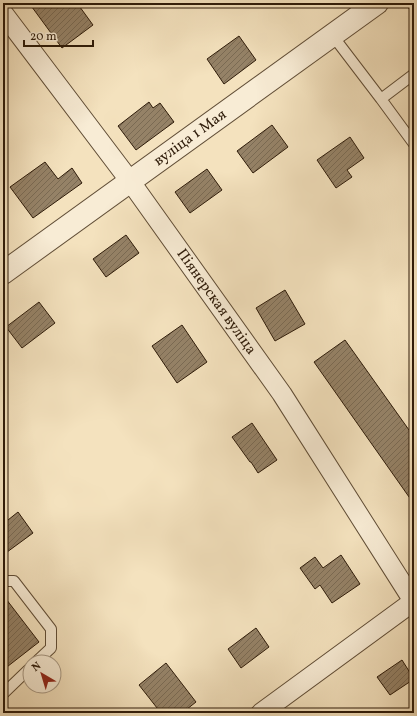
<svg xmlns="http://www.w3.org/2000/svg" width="417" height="716" font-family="Vollkorn,serif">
<defs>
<pattern id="building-hatch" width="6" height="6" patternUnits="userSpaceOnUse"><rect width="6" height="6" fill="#958267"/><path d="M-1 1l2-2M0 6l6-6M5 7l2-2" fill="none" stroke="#7a6a53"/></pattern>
</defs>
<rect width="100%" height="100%" fill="#f4e2be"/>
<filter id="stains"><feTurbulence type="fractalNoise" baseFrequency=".005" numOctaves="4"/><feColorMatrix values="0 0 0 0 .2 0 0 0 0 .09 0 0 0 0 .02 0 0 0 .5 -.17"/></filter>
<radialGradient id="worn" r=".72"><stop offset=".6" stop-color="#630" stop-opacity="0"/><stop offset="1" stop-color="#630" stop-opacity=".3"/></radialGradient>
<path fill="url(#building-hatch)" stroke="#2e1b09" d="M29,3H77L93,25L62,48Z
M239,36L256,60L224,84L207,59Z
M149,102L153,108L160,103L174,122L136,150L118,126Z
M272,125L288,147L253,173L237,151Z
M350,137L364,158L347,170L352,177L336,188L317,160Z
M45,162L58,179L72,168L82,183L33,218L10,187Z
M207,169L222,190L190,213L175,192Z
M126,235L139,253L106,277L93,259Z
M285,290L305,324L275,341L256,308Z
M39,302L55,323L22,348L6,327Z
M182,325L207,362L177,383L152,346Z
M345,340L414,437V504L314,362Z
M252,423L277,460L258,473L251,462H250L232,437Z
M18,512L33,533L3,555V524Z
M341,555L360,584L332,603L320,585L315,589L300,568L315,557L323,568Z
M3,595L39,642L3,670Z
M256,628L269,647L241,668L228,649Z
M402,660L414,679L390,695L377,677Z
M166,663L196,702L182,713H161L139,685Z"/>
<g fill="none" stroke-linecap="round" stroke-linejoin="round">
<defs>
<path id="service" d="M412,3L414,6
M333,36L381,99L414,74
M381,99L414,144
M3,581H14L51,629V648L36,662
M3,694L30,668"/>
<g id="minor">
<path id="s1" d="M3,13L130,181L282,394L414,602"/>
<path d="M261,713L414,601"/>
</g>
<g id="tertiary">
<path id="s2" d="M3,273L377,3"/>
</g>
</defs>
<use href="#service" stroke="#604d36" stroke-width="12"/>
<use href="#minor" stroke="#604d36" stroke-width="21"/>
<use href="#tertiary" stroke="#604d36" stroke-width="24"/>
<use href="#service" stroke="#f8ecd5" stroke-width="10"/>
<use href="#minor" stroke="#f8ecd5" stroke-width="19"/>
<use href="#tertiary" stroke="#f8ecd5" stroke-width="22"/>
</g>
<g text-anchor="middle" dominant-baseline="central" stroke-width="3" stroke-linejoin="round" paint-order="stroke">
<g font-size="15" fill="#2e1b09" stroke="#f8ecd5">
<text stroke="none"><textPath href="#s2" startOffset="231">вуліца 1 Мая</textPath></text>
<text stroke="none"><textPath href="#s1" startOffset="359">Піянерская вуліца</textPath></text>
</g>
</g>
<rect width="417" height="716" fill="none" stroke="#f4e2be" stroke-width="16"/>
<rect x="4" y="4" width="409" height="708" fill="none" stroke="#2e1b09" stroke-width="2"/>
<rect x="8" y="8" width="401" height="700" fill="none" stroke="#2e1b09"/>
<g transform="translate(42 674) rotate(322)"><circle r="19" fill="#f8ecd5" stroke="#a79883"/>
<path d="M0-3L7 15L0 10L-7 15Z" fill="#8f2418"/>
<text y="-6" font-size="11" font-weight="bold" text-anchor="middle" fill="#2e1b09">N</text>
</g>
<path d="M24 40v6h69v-6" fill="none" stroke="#2e1b09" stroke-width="2"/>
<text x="30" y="40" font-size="12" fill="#2e1b09" stroke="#f8ecd5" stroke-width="3" paint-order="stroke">20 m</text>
<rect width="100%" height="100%" filter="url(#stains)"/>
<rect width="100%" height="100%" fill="url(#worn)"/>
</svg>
